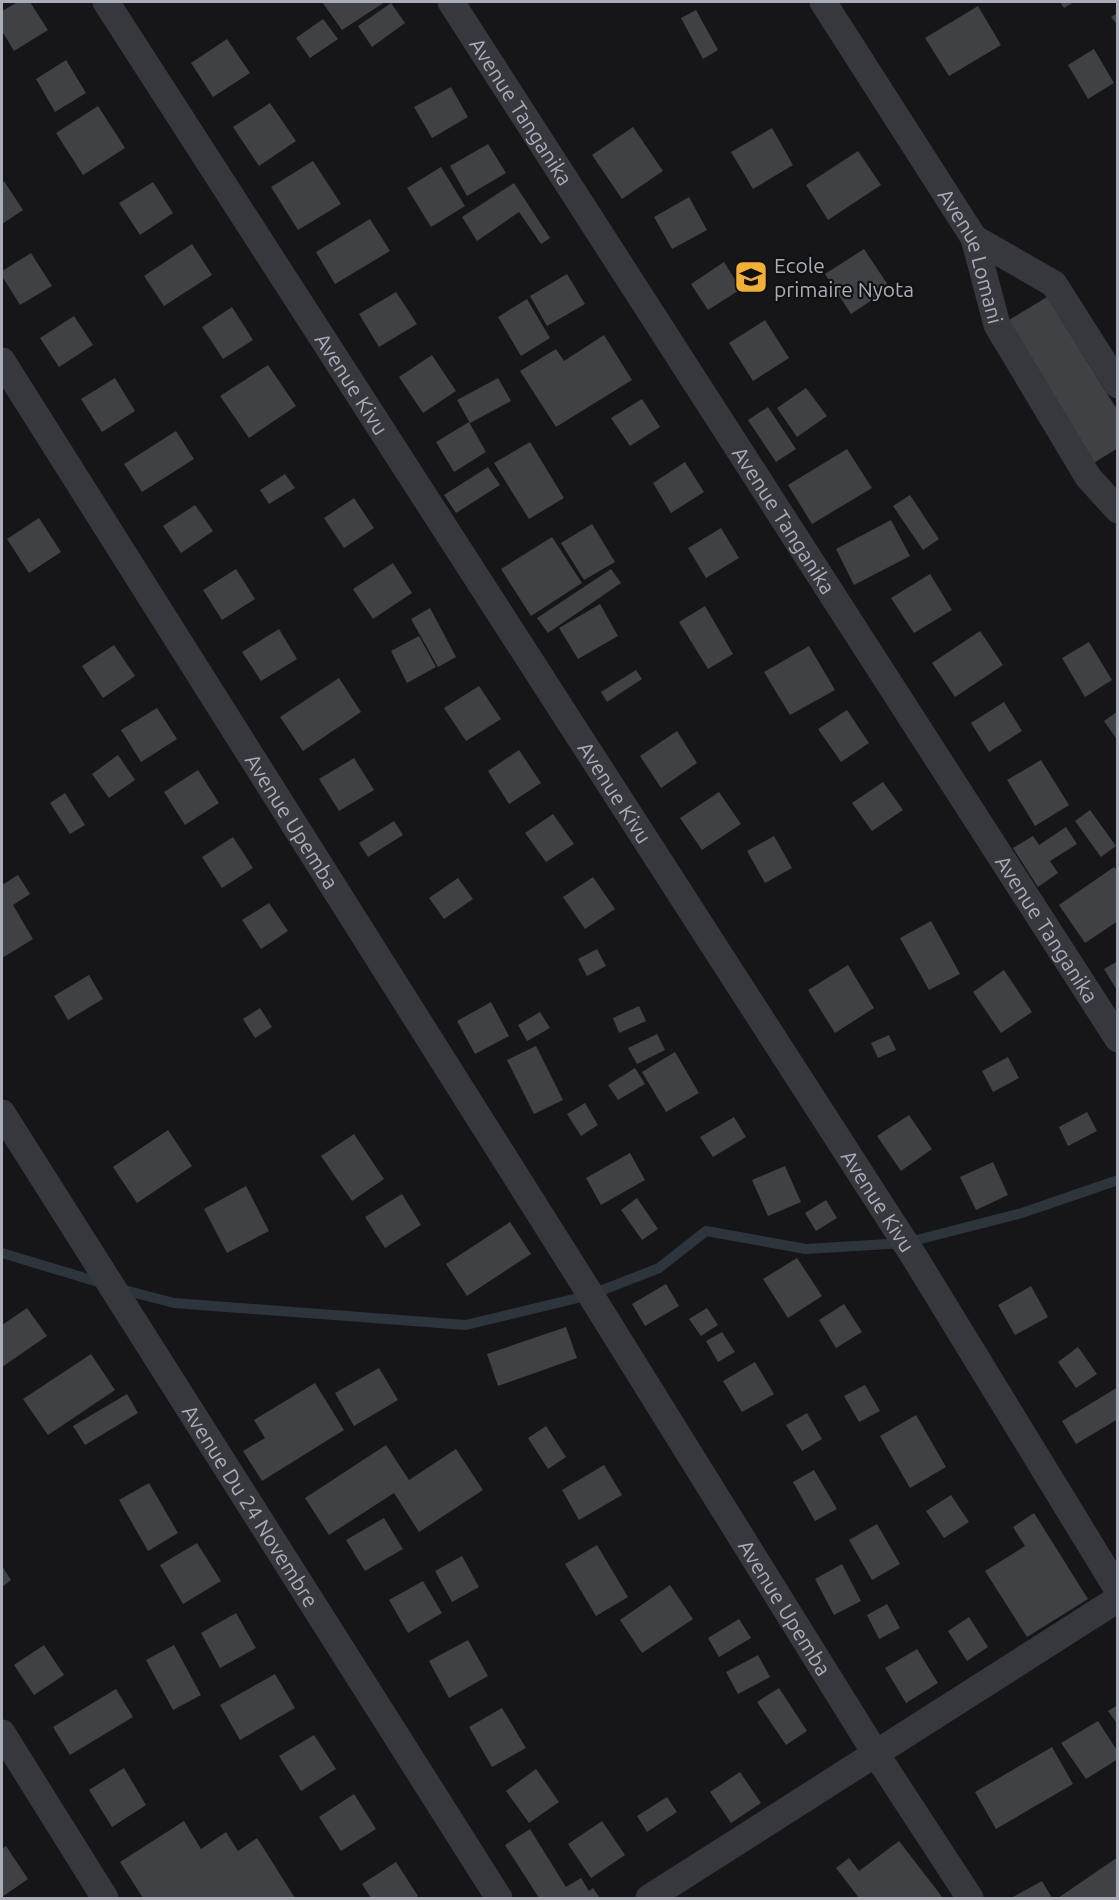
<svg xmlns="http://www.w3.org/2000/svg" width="1119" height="1900" font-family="Ubuntu,sans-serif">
<rect width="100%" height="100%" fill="#161618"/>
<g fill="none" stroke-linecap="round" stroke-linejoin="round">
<path stroke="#2c353c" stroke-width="10" d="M2,1253L105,1284
M120,1289L174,1303L466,1325L590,1295L659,1268L706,1231L806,1249L905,1243L1022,1213L1118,1180"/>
</g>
<path fill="#404145" d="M18,2H30L48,30L14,51L2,31V11Z
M322,2H385L342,30Z
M1060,2H1074L1064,8Z
M391,3L405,23L372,47L358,26Z
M978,6L1001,45L949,76L925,38Z
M696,10L718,50L703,59L681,18Z
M1118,13V26L1111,17Z
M323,19L338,39L310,58L296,38Z
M227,39L250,73L213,97L191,63Z
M1094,49L1114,83L1088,99L1068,65Z
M66,60L86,93L55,112L36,79Z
M451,87L468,117L432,138L414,107Z
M270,103L296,141L259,166L233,127Z
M98,106L125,148L83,175L56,133Z
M633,127L663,171L622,199L592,155Z
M772,128L793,165L753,189L731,152Z
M488,144L506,173L467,196L450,166Z
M858,151L881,185L828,220L806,185Z
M313,161L341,204L298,230L271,187Z
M441,167L465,206L431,227L407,188Z
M4,181L23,210L2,224V183Z
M153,182L173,213L140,235L119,203Z
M514,183L550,238L541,244L519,212L477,241L462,217Z
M689,197L707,230L672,249L654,217Z
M370,219L390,251L335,284L316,252Z
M192,244L212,275L164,306L144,276Z
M864,249L890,288L851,314L825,274Z
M31,253L52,286L20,305L2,276V271Z
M724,262L741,289L708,310L691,284Z
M567,274L585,304L547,326L530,296Z
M396,292L417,324L379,347L359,314Z
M1047,297L1118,411V448L1092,464L1004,323Z
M527,299L550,338L521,356L498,317Z
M232,307L253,340L223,359L202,327Z
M74,316L93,345L59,367L40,338Z
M765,320L789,358L753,381L729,343Z
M604,335L632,380L556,427L520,371L556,349L564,361Z
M432,355L456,391L423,413L399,377Z
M268,365L296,406L249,438L220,396Z
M115,378L135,411L102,432L81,399Z
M498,378L511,401L470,423L457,400Z
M806,388L827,416L797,437L777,408Z
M642,399L660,427L630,446L611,418Z
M768,407L796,449L776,462L748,420Z
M469,422L486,452L454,472L436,442Z
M176,431L194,459L142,492L124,464Z
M530,442L564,498L529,519L494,463Z
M847,449L872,488L812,524L788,485Z
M685,462L704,492L671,513L653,483Z
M488,467L500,485L456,513L444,495Z
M285,474L295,488L269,504L260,490Z
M910,495L939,539L923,550L893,506Z
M354,498L374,528L344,548L324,518Z
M195,505L213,531L181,553L163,526Z
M39,518L61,552L29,573L7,539Z
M891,520L910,556L854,585L836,549Z
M592,524L615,562L584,580L561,543Z
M721,528L739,558L706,578L688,548Z
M552,537L582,583L531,616L501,569Z
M393,563L412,593L373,619L353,589Z
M236,569L255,599L222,620L203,590Z
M611,569L621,583L548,633L537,618Z
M930,574L952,610L914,633L891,598Z
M600,604L618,636L578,659L559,628Z
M705,606L733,654L708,669L679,622Z
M430,608L456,657L438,667L411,619Z
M279,629L297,659L261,681L242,652Z
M980,631L1003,665L955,697L932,663Z
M419,636L436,667L407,683L391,651Z
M1089,642L1112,680L1085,697L1062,658Z
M114,645L135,676L103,698L82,666Z
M809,646L835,690L790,715L764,672Z
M636,670L642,679L607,702L601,692Z
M339,678L361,712L303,751L280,717Z
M479,686L501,719L466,741L444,708Z
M1004,702L1022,731L989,752L971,723Z
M157,708L177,739L141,762L121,730Z
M847,710L869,743L841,762L818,729Z
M1118,711V741L1104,721Z
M677,731L697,763L661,788L640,756Z
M519,750L541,783L509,804L488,771Z
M118,755L135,780L109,798L92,774Z
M354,758L374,790L339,811L319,779Z
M1041,760L1069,805L1035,826L1007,780Z
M198,770L219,803L185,825L164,792Z
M883,782L903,810L872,831L852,803Z
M719,792L741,824L702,850L680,818Z
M65,793L85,825L70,834L50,803Z
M1090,810L1116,846L1101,857L1075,821Z
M553,814L574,844L546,862L525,833Z
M394,821L403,835L368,857L359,843Z
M1066,827L1077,844L1050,861L1058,873L1038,887L1013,848L1033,836L1039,845Z
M774,836L792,868L765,883L747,851Z
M233,837L253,868L222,888L202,857Z
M1114,867L1118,871V921L1085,943L1059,905Z
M18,875L30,894L13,905L33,939L2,958V885Z
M593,877L615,909L585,929L563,897Z
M458,878L473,899L444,919L429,898Z
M269,903L288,931L261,949L242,920Z
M931,921L960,974L929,990L900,938Z
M597,949L606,966L587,976L578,959Z
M1118,961V992L1104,969Z
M848,965L874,1008L835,1033L808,990Z
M1004,970L1032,1012L1001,1033L973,992Z
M89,975L103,999L68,1020L54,996Z
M491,1002L509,1036L475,1054L457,1021Z
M639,1006L646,1021L619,1033L613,1018Z
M260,1008L272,1027L255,1038L243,1019Z
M540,1012L550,1028L527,1041L518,1025Z
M657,1034L665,1050L637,1064L628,1048Z
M889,1035L896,1050L878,1058L871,1043Z
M536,1046L563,1100L534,1114L507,1060Z
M675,1052L699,1093L666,1112L642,1072Z
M1008,1057L1019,1078L993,1092L982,1071Z
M635,1068L645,1084L618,1100L608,1085Z
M585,1103L598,1125L581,1136L567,1114Z
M1087,1112L1097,1131L1068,1146L1059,1127Z
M909,1115L932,1149L901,1171L877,1136Z
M734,1117L746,1137L713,1157L700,1137Z
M168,1130L192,1166L137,1203L113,1167Z
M354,1134L384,1179L352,1201L321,1156Z
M630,1153L645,1180L601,1205L586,1178Z
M993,1162L1008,1195L976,1210L960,1177Z
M785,1166L801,1202L768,1216L752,1180Z
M246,1186L269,1231L227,1253L204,1209Z
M402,1194L421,1225L385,1248L365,1217Z
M637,1198L658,1229L642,1240L621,1210Z
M826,1200L837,1218L816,1231L805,1213Z
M510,1222L531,1254L467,1296L446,1264Z
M797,1258L822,1296L788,1318L763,1279Z
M666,1284L679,1306L645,1326L632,1304Z
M1031,1286L1048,1317L1015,1335L998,1305Z
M844,1304L862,1332L836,1348L819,1320Z
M27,1308L47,1336L2,1367V1325Z
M707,1308L718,1325L701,1336L689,1319Z
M566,1327L577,1358L498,1386L487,1354Z
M722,1332L735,1352L718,1362L706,1341Z
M1078,1347L1097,1374L1076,1388L1058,1362Z
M91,1354L115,1390L48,1435L23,1399Z
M755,1362L774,1394L742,1412L723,1381Z
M379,1368L398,1400L354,1426L335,1393Z
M315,1383L344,1430L262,1481L243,1451L265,1438L254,1420Z
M865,1385L880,1411L859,1422L844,1396Z
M1118,1387V1419L1076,1444L1062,1421Z
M127,1394L138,1413L85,1445L73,1426Z
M807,1413L822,1439L802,1451L786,1425Z
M916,1415L946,1467L910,1488L880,1436Z
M546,1426L566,1457L548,1469L528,1438Z
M386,1445L409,1480L456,1449L483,1490L419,1532L394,1493L329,1535L305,1498Z
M604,1465L622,1495L579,1520L562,1490Z
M814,1470L837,1509L815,1521L793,1482Z
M149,1483L178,1533L148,1551L119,1500Z
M951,1495L969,1522L944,1538L926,1511Z
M1034,1513L1088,1599L1027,1637L985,1571L1025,1546L1013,1527Z
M384,1518L403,1549L365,1571L346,1540Z
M877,1524L900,1564L872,1580L849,1540Z
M197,1543L221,1581L183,1604L160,1565Z
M597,1545L628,1597L596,1616L565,1564Z
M462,1556L479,1587L452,1602L435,1571Z
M842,1564L861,1601L834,1615L815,1579Z
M2,1566L11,1580L2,1587Z
M423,1581L442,1613L408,1633L389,1600Z
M670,1585L693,1619L642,1653L620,1620Z
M887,1604L900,1628L879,1639L867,1615Z
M236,1613L256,1648L220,1668L201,1633Z
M969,1617L988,1647L967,1661L948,1631Z
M739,1619L751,1638L719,1657L708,1638Z
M468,1640L488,1676L449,1698L429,1661Z
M44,1645L64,1675L34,1695L14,1665Z
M174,1645L201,1695L173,1710L146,1660Z
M917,1649L938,1683L906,1703L885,1668Z
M758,1655L770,1677L738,1694L726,1672Z
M275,1674L295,1708L240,1740L220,1705Z
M779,1688L807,1731L786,1745L757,1702Z
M116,1689L133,1717L70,1755L53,1727Z
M1118,1705V1725L1108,1711Z
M502,1708L526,1748L492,1767L469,1727Z
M1098,1721L1118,1752V1759L1086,1779L1061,1743Z
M314,1735L336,1769L301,1791L279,1756Z
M1052,1747L1073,1784L996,1829L975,1792Z
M124,1768L146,1805L112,1827L89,1790Z
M536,1769L559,1802L529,1823L506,1791Z
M740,1772L761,1803L731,1823L710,1792Z
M354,1794L376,1829L341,1851L319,1817Z
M667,1797L677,1812L647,1832L637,1816Z
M184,1821L201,1849L226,1832L238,1851L257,1838L295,1898H143L120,1862Z
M602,1821L625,1855L591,1878L568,1844Z
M530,1829L566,1887L581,1878L589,1891L593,1888L600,1898H539L505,1845Z
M899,1841L943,1898H859L836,1868L849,1858L859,1871Z
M6,1846L28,1879L2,1897V1849Z
M1118,1857V1898H1058Z
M396,1862L418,1896L415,1898H371L362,1884Z
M1042,1881L1052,1898H1011Z"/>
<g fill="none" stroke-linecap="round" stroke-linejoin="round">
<g stroke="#37383d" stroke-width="27">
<path id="s1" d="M106,2L915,1258L1118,1590"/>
<path id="s2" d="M451,2L1118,1039"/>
<path id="s3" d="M823,2L974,238L997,325L1088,477L1118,510"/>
<path d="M974,238L1054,284L1118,385"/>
<path id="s4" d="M2,361L582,1281L876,1754L970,1898"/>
<path id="s5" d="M2,1113L499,1898"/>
<path d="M2,1733L105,1898"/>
<path d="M649,1898L1118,1599"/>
</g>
</g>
<defs>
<symbol id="school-square" viewBox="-11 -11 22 22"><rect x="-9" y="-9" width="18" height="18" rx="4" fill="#f2b134" stroke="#111113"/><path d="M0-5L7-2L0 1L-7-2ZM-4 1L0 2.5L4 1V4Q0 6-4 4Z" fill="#111"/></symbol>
</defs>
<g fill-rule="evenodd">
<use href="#school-square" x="732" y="258" width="38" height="38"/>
</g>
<g text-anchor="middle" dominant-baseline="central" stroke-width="4.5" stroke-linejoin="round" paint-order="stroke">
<g font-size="21" fill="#a8adb8" stroke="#111113">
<text stroke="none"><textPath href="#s2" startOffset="130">Avenue Tanganika</textPath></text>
<text stroke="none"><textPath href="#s3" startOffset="296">Avenue Lomani</textPath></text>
<text stroke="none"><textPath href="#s1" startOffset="454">Avenue Kivu</textPath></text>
<text stroke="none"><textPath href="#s2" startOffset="616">Avenue Tanganika</textPath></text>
<text stroke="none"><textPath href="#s1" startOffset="940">Avenue Kivu</textPath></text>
<text stroke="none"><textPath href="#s4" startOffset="544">Avenue Upemba</textPath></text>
<text stroke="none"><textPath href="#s2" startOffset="1102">Avenue Tanganika</textPath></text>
<text stroke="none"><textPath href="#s1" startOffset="1426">Avenue Kivu</textPath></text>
<text stroke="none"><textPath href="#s5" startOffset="465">Avenue Du 24 Novembre</textPath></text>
<text stroke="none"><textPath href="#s4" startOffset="1472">Avenue Upemba</textPath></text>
</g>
<g font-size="21" fill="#a8adb8" stroke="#111113" text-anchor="start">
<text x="774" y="265">Ecole<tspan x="774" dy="24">primaire Nyota</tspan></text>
</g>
</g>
<rect width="1119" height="1900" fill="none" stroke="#a8adb8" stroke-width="6"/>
</svg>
